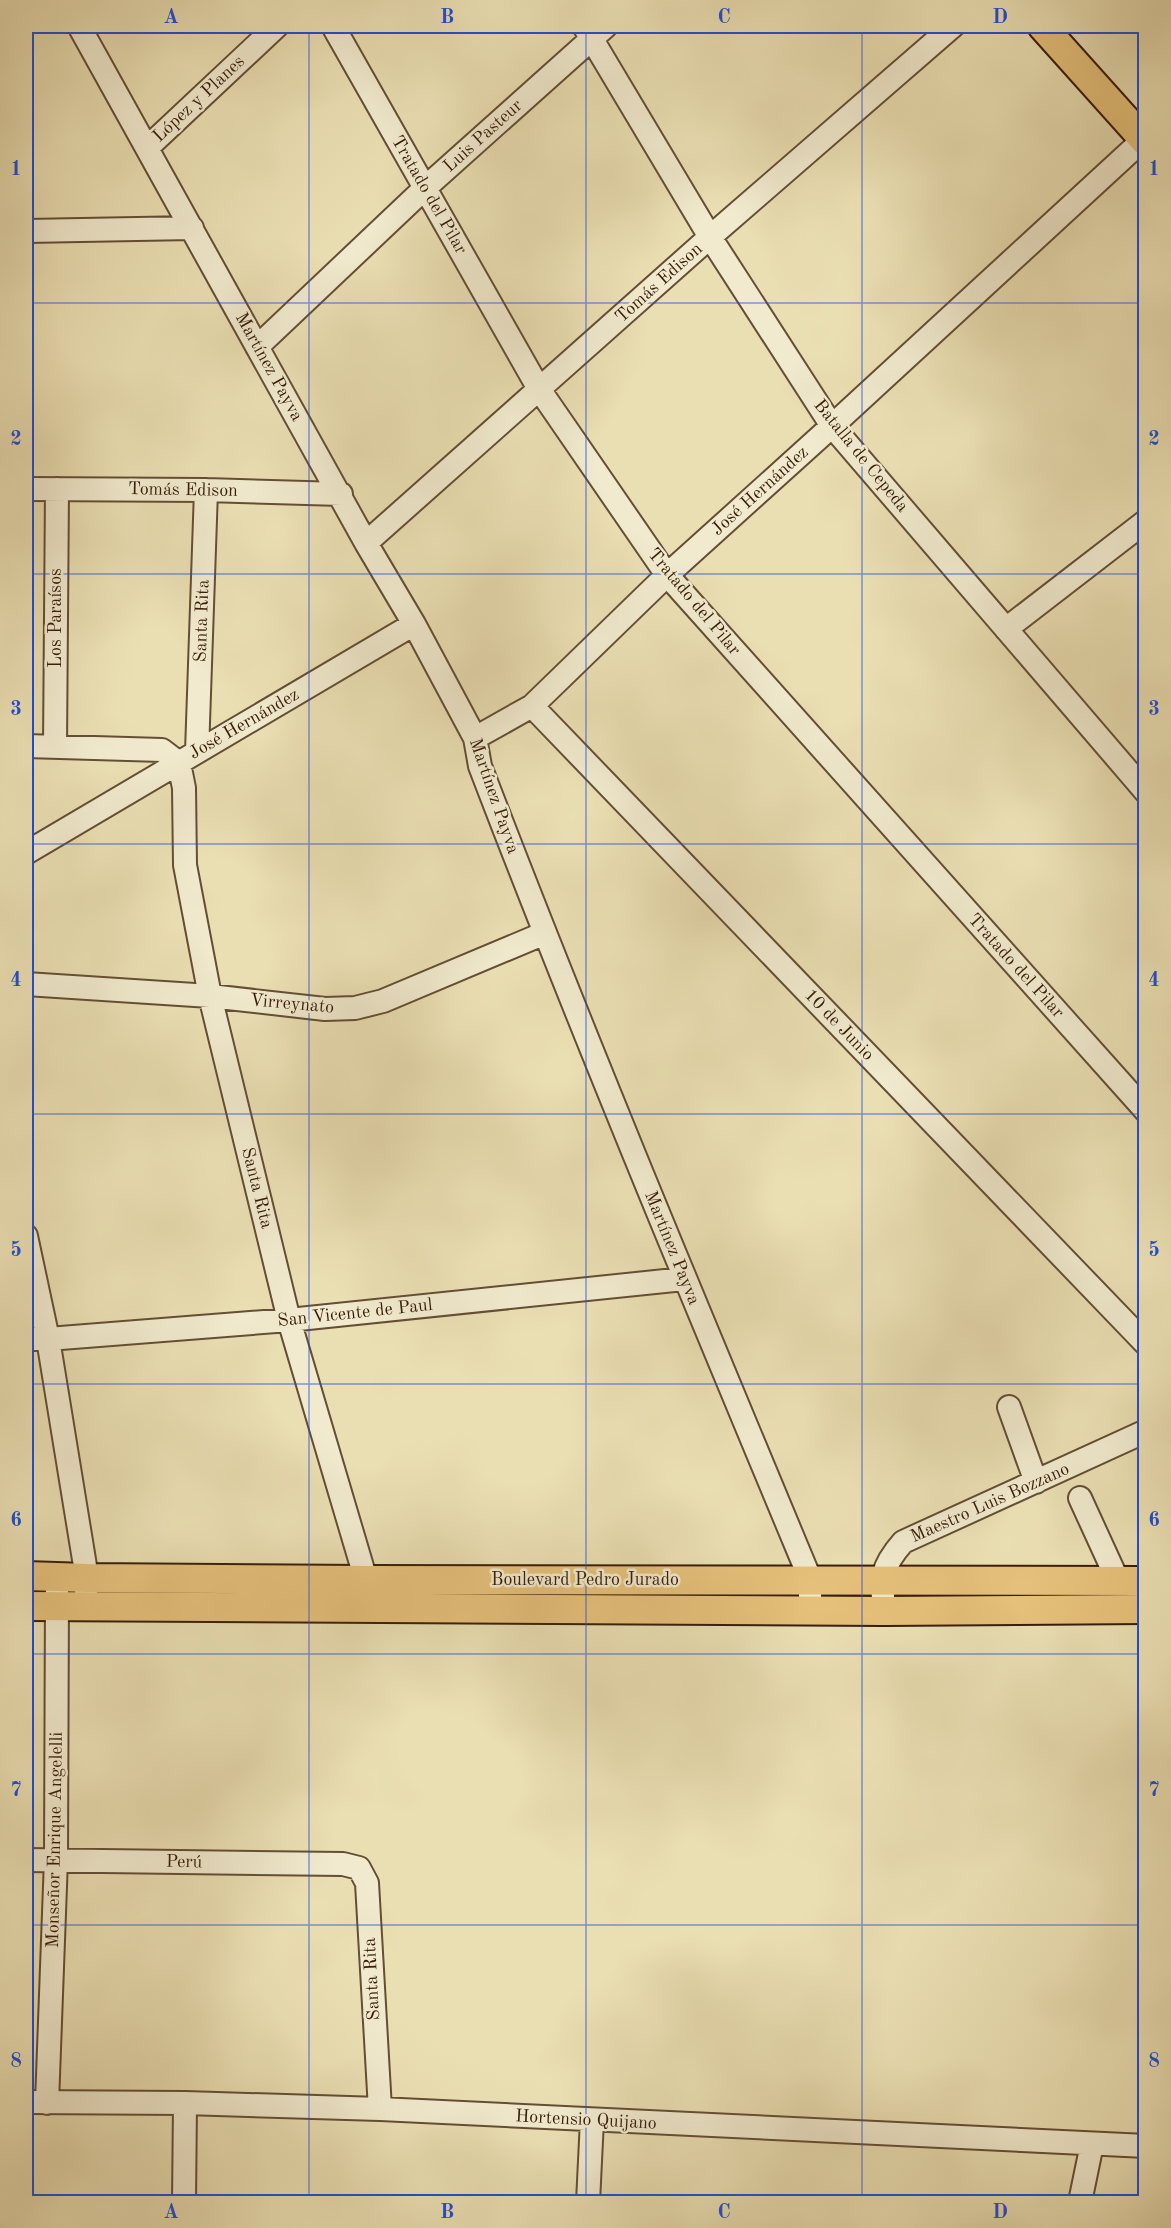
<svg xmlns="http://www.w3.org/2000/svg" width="1171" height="2228" font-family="'Old Standard TT',serif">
<rect width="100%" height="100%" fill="#eadfb3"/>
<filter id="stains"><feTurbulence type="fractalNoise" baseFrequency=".00333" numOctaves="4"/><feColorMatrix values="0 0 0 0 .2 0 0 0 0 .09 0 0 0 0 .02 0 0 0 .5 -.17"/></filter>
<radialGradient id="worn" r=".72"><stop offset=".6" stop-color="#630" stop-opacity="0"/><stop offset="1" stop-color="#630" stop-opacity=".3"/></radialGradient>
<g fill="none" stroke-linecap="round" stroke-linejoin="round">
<defs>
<path id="minor" d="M79,26L366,543L414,624L475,738L480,766C585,1040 698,1310 811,1581L810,1596
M333,26L539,389L667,575L1146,1111
M584,26L710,237L832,426L1146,792
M147,148L277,26
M26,231L192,228
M257,347L425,188L606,26
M26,489L206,490L341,494
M366,543L710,237L953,26
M1006,629L1146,521
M532,706L1146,1344
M475,738L532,706L667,575L832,426L1146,137
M26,746L162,750L179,763
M55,747L57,489
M197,752L206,490
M179,763L184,788L185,865L210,996L289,1320L366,1580L368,1596
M26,853L414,624
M26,984L210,996L325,1009L355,1008L383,1001L545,933
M26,1236L48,1339L87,1578L86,1595
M26,1339H48L289,1320L684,1279
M1009,1407L1036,1482
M1080,1498L1118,1581
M884,1611C881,1578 881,1567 903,1542L1146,1431
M26,1860L343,1864L359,1868L367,1883L380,2109
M26,2102L185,2103L380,2109L1146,2146
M47,2103L56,1859L57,1591
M184,2202L185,2103
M588,2202L592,2120
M1080,2202L1092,2144"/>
<path id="major" d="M1042,26L1146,142
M26,1576L87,1578L366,1580L1146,1581
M26,1606L884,1611L1146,1609"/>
</defs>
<use href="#minor" stroke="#644e34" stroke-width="26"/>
<use href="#major" stroke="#371d09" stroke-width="32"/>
<use href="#minor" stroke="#f1eace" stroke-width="22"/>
<use href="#major" stroke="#e5c07a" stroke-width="28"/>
</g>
<path fill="none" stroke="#1d4ed8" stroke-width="1.5" stroke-opacity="0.55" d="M309,26V2202M586,26V2202M862,26V2202M26,303H1146M26,574H1146M26,844H1146M26,1114H1146M26,1384H1146M26,1654H1146M26,1925H1146"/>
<g text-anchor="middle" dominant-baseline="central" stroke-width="5" stroke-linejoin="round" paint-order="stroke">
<g font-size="18" fill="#371d09" stroke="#f1eace">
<text transform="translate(199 99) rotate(-43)">López y Planes</text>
<text transform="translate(483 136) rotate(-42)">Luis Pasteur</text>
<text transform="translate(429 195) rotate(60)">Tratado del Pilar</text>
<text transform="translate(659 283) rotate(-42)">Tomás Edison</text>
<text transform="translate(269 367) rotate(61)">Martínez Payva</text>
<text transform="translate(861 456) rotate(51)">Batalla de Cepeda</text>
<text transform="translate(183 490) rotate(1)">Tomás Edison</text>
<text transform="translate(760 491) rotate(-42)">José Hernández</text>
<text transform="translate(694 602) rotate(50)">Tratado del Pilar</text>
<text transform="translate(56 618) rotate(-90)">Los Paraísos</text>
<text transform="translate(202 621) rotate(-88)">Santa Rita</text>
<text transform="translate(244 724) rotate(-30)">José Hernández</text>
<text transform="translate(494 796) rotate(71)">Martínez Payva</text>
<text transform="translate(1016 966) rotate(48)">Tratado del Pilar</text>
<text transform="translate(292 1004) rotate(5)">Virreynato</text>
<text transform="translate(839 1025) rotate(46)">10 de Junio</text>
<text transform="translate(257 1188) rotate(76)">Santa Rita</text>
<text transform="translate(672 1248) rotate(68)">Martínez Payva</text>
<text transform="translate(355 1313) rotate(-6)">San Vicente de Paul</text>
<text transform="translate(990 1503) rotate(-24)">Maestro Luis Bozzano</text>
<text x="585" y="1580">Boulevard Pedro Jurado</text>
<text transform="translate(55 1840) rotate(-89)">Monseñor Enrique Angelelli</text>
<text transform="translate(184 1862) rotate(1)">Perú</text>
<text transform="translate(372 1979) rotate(-93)">Santa Rita</text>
<text transform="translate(586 2120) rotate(3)">Hortensio Quijano</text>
</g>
</g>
<rect width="1171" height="2228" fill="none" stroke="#eadfb3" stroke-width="66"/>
<rect x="33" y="33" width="1105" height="2162" fill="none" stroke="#1d4ed8" stroke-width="2"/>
<g font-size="20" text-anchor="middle" font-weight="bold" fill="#1d4ed8">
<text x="171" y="23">A</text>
<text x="447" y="23">B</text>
<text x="724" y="23">C</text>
<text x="1000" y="23">D</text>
<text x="16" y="175">1</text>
<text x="1154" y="175">1</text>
<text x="16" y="445">2</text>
<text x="1154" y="445">2</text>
<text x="16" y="715">3</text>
<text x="1154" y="715">3</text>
<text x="16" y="986">4</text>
<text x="1154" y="986">4</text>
<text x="16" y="1256">5</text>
<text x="1154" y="1256">5</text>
<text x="16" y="1526">6</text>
<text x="1154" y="1526">6</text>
<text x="16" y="1796">7</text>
<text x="1154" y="1796">7</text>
<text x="16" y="2067">8</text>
<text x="1154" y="2067">8</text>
<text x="171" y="2218">A</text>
<text x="447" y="2218">B</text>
<text x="724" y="2218">C</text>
<text x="1000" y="2218">D</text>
</g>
<rect width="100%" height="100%" filter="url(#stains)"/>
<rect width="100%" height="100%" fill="url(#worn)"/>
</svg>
